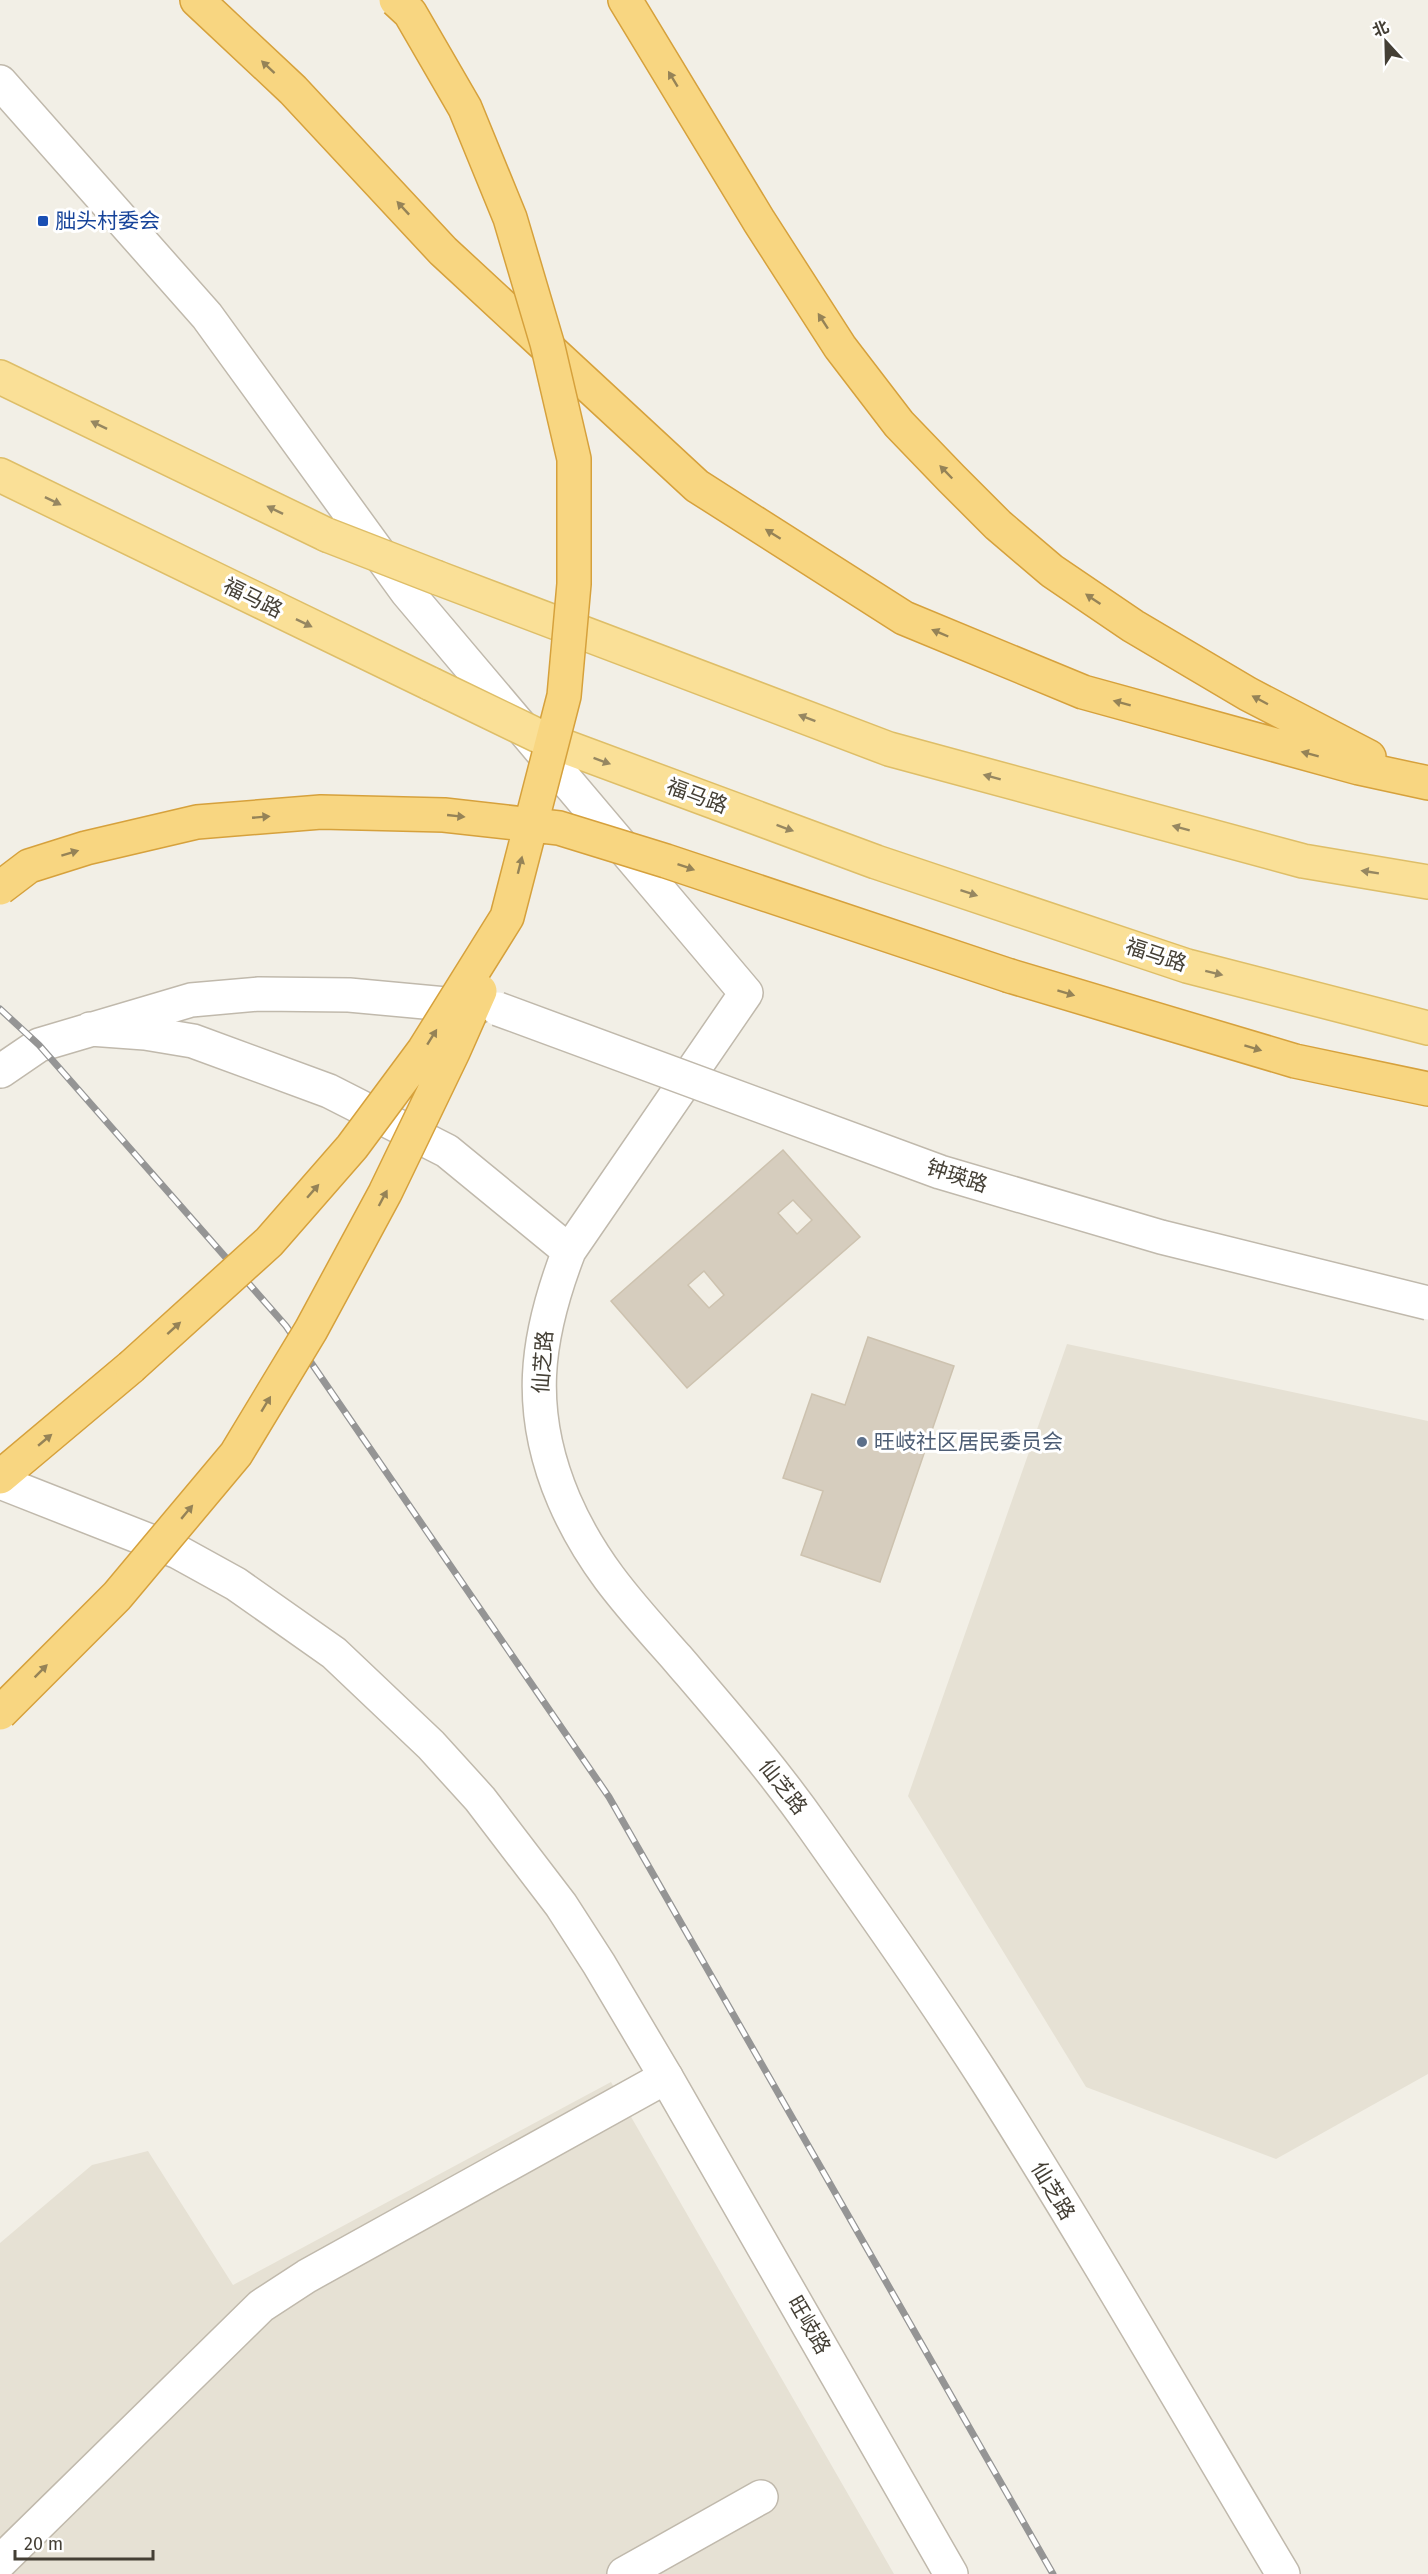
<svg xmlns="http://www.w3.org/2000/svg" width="1428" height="2574" font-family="'Fira Sans','Noto Sans SC',sans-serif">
<rect width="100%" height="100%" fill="#f2efe6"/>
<path fill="#e6e1d4" d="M1067,1344L1428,1421V2074L1276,2159L1086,2087L908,1796Z
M611,2082L894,2574H0V2243L92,2165L148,2151L233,2285Z"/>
<path fill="#d6cdbe" stroke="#cdc2af" stroke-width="1.5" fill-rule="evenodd" d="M783,1150L860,1237L687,1388L611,1301ZM793,1200L812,1220L797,1234L778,1213ZM704,1271L724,1295L709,1308L688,1285Z
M868,1337L954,1366L880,1582L801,1555L823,1491L783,1478L812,1394L845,1405Z"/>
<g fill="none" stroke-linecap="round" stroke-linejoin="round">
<defs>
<path id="minor" d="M0,2562L261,2306L307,2276L666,2077
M624,2574L761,2497"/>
<path id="tertiary" d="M0,82L207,316L407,592L746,993L569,1251C535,1339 526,1411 564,1500C592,1565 631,1606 677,1658C724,1713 772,1768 814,1828C874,1913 934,1998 990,2086C1091,2246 1186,2411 1283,2574
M90,1029L145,1033L193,1041L329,1091L447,1151L569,1251
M1,1071L39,1045L191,1000L259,994L349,995L478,1007
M0,1482L178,1552L236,1584L334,1653L431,1745L480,1799L561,1905L599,1964L666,2077L951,2574"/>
<path id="primary" d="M0,377L327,535
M0,475L431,684
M438,578L889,749L1303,861L1428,882
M547,740L876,862L1187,966L1428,1028"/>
<path id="trunk" d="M197,0L293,90L443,251L697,486L904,618L1083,692L1359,768L1428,783
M625,0L759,221L840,347L899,424L951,478L998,525L1052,571L1133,626L1248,694L1369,757
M1010,976L1295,1061L1428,1089
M0,1477L131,1367"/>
</defs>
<use href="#minor" stroke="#c0b9ac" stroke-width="36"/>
<use href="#tertiary" stroke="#c0b9ac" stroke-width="36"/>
<use href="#primary" stroke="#debe68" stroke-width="36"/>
<use href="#trunk" stroke="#d6a13c" stroke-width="36"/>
<use href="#minor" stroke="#fff" stroke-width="33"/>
<use href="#tertiary" stroke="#fff" stroke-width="33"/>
<use href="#primary" stroke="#fae097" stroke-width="33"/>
<use href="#trunk" stroke="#f8d681" stroke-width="33"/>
<defs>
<path id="rail" d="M0,1009L39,1045L286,1326L609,1797L1053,2574"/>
</defs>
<use href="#rail" stroke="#959595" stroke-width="7"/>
<use href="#rail" stroke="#fff" stroke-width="4.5" stroke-dasharray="14" stroke-linecap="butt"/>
<defs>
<path id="tertiary-bridge" d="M498,1009L940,1172L1161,1237L1428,1303"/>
<path id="primary-bridge" d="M327,535L438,578
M431,684L547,740"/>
<path id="trunk-bridge" d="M0,888L29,866L86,848L197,822L321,812L444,815L559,828L666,861L1010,976
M131,1367L269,1242L352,1147L424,1050L507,917L564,696L574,584V459L547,343L510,218L465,108L410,13L396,0
M0,1713L117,1596L236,1454L311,1330L385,1193L453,1052L480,991"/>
</defs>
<use href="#tertiary-bridge" stroke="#c0b9ac" stroke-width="36" stroke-linecap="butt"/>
<use href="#primary-bridge" stroke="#debe68" stroke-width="36" stroke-linecap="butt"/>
<use href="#trunk-bridge" stroke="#d6a13c" stroke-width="36" stroke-linecap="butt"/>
<use href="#tertiary-bridge" stroke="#fff" stroke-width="33"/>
<use href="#primary-bridge" stroke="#fae097" stroke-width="33"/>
<use href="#trunk-bridge" stroke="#f8d681" stroke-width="33"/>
</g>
<defs><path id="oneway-solid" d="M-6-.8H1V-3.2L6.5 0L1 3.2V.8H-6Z" transform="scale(1.5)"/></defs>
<g fill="#958357">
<use href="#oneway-solid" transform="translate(268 67) rotate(-137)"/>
<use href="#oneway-solid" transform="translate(673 79) rotate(-121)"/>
<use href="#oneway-solid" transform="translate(403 208) rotate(-133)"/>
<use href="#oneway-solid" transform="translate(823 321) rotate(-123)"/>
<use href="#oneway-solid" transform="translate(946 472) rotate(-134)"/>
<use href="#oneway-solid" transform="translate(773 534) rotate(-148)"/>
<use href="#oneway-solid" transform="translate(1093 599) rotate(-146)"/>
<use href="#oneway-solid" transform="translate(940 633) rotate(-157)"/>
<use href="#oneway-solid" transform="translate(1260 700) rotate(-152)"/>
<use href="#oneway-solid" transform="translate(1122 703) rotate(-165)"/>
<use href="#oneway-solid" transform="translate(1310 754) rotate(-165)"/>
<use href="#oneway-solid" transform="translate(456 816) rotate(6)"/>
<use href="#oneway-solid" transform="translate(261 817) rotate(-5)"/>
<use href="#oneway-solid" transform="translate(70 853) rotate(-17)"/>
<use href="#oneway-solid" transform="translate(520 865) rotate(-76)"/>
<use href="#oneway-solid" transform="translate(686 867) rotate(19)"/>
<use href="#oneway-solid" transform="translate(1066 993) rotate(17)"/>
<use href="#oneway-solid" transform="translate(432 1037) rotate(-58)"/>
<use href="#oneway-solid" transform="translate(1253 1048) rotate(17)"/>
<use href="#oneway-solid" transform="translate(313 1191) rotate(-49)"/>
<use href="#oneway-solid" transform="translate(383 1198) rotate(-62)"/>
<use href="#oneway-solid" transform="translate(174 1328) rotate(-42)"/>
<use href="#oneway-solid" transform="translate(266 1404) rotate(-59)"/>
<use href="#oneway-solid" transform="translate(45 1440) rotate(-40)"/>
<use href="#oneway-solid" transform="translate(187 1512) rotate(-50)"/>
<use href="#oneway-solid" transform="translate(41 1671) rotate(-45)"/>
</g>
<g fill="#968761">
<use href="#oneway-solid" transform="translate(99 425) rotate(-154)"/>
<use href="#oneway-solid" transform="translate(53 501) rotate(26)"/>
<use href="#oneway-solid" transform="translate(275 510) rotate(-154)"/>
<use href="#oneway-solid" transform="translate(304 623) rotate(26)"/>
<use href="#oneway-solid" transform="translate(807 718) rotate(-159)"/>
<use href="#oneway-solid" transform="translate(602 761) rotate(20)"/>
<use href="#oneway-solid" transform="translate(992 777) rotate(-165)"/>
<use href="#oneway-solid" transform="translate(785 828) rotate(20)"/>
<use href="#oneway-solid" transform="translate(1181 828) rotate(-165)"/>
<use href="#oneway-solid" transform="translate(1370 872) rotate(-171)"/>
<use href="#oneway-solid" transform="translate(969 893) rotate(18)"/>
<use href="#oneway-solid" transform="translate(1214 973) rotate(14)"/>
</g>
<rect fill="#1a4fb4" stroke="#fff" stroke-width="2" x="37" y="215" width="12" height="12" rx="3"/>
<circle fill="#5c6f8a" stroke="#fff" stroke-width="2" cx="862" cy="1442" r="6"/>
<g text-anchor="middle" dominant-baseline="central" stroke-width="6" stroke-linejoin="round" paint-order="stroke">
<g font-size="21" fill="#164399" stroke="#fff" text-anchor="start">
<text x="55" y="221">胐头村委会</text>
</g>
<g font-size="21" fill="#443f35" stroke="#fff">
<text transform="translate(253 598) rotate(26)">福马路</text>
<text transform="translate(697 796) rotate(20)">福马路</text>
<text transform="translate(1156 955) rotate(18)">福马路</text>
<text transform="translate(957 1176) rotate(18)">钟瑛路</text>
<text transform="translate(543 1362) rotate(-86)">仙芝路</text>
<text transform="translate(783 1787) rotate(52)">仙芝路</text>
<text transform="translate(1053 2191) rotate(59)">仙芝路</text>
<text transform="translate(809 2325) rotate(60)">旺岐路</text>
</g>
<g font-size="21" fill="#4e5e75" stroke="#fff" text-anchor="start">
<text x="874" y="1442">旺岐社区居民委员会</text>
</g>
</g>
<g transform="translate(1386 42) rotate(338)" stroke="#ffffff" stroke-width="4.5" paint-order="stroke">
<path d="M0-4.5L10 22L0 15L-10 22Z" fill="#443f35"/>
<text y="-9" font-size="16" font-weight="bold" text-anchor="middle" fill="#443f35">北</text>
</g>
<path d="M15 2550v9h138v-9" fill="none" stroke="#443f35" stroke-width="3"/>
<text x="24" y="2550" font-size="18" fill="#443f35" stroke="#ffffff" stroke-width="4.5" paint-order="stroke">20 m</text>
</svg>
